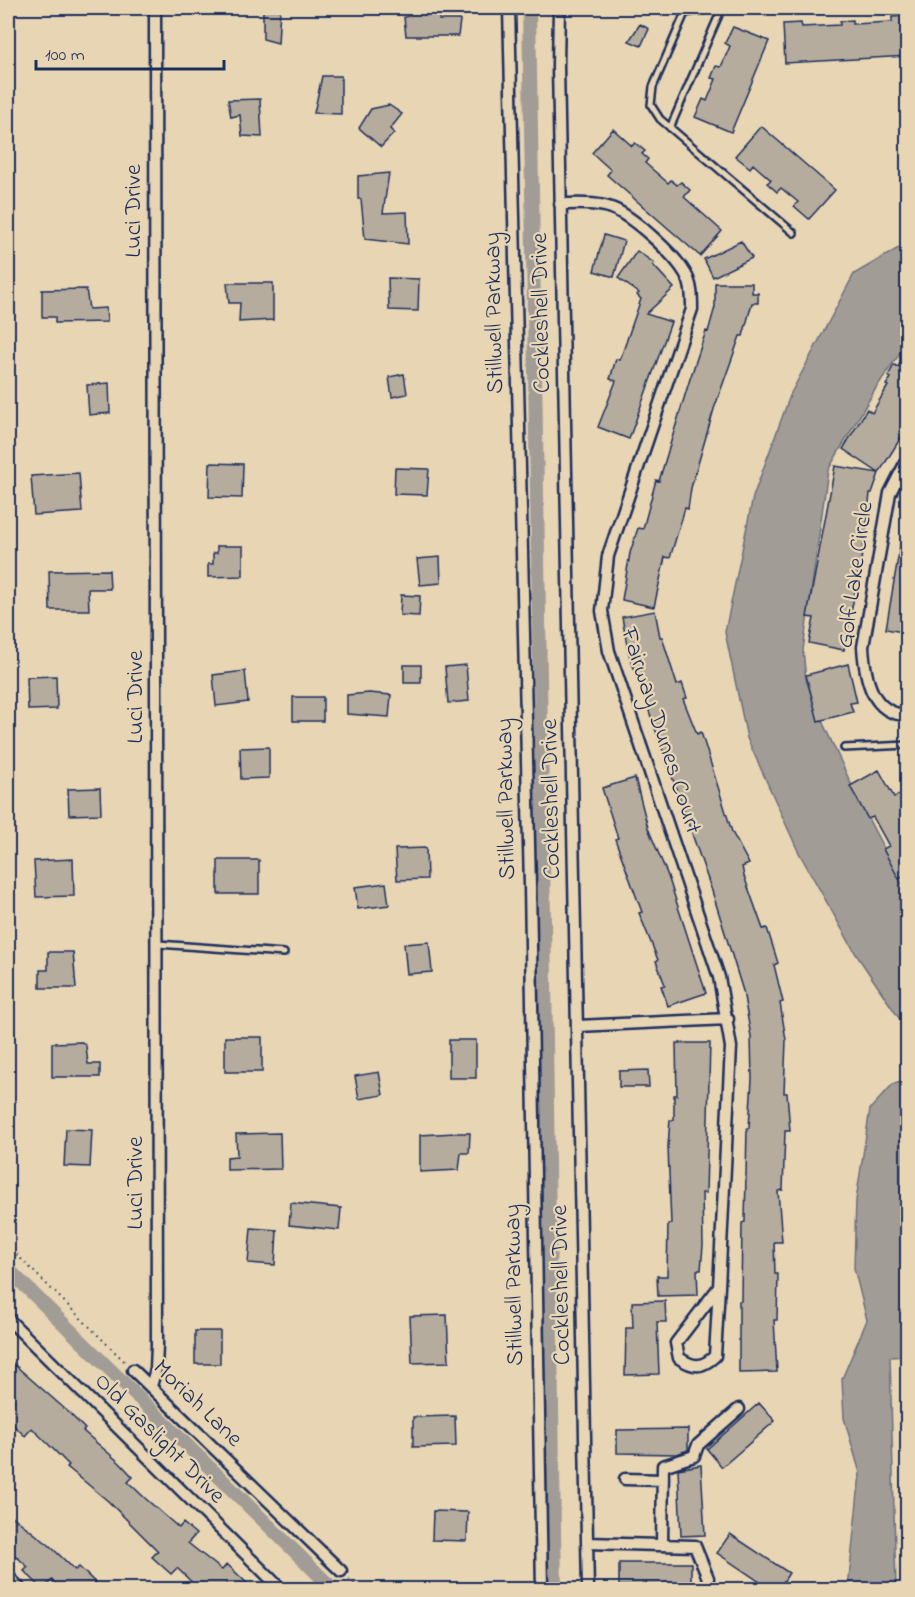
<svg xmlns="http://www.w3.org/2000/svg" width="915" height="1597" font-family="'Indie Flower',sans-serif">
<rect width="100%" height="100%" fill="#e8d5b3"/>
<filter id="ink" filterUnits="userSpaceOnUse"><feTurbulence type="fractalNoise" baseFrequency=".0167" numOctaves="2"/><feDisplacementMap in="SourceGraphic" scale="12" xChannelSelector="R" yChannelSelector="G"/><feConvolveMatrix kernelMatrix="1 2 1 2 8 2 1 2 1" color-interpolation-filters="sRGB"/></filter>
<g filter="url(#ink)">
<path fill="#a19c96" stroke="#6b7080" stroke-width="1.5" d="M907,243V343L876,388L828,470L803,650L806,680L816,708L859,801L907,893V1030L856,954L798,851L747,738L725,632L753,497L791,393L854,274Z
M907,1081V1356L890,1357L896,1589H848L860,1473L844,1418L842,1379L867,1320L854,1268L856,1200L870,1109L893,1084Z"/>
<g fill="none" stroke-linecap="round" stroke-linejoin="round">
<path stroke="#a19c96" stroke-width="14" d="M529,8L555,1590
M8,1269L334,1590"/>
</g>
<path fill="#b5ac9e" stroke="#1b2f5e" stroke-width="1.5" d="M263,8H280L278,43L263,39Z
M408,8H441L439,20H460L458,36H406L404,17L409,16Z
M908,16V56L785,63L783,24L801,23L802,27L840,25V21L853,20V24L892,22V17Z
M640,24L649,29L641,46L629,41Z
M733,27L769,41L731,132L695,117L703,99L707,101L716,79L711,78L716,66L721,67L730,46L725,43Z
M322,76H341V114L314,113Z
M260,99L262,137L242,136L240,115L231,117L228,100Z
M389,105L402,114L390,129L394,133L381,147L359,128L371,109Z
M761,126L835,190L809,219L794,206L798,202L781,188L777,192L767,183L771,180L753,164L750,168L735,156Z
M613,129L632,146L635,143L645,151L642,154L648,159L645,163L668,183L671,180L677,185L681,182L690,190L684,197L722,231L700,256L607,175L611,170L592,153Z
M389,173L383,213L407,212L408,244L365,239L361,199H358V176Z
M604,235L624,241L614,277L594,271Z
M741,241L752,258L713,277L704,259Z
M637,251L654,263L653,265L674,288L646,314L671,322L629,439L598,427L616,381L610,379L616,359L620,360L641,299L637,295L639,293L618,278Z
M388,278L419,279L418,311L389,310Z
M227,283H273V320L239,322L240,303H229Z
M715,283H752V293H758V303H752L743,336H740L714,409L691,488L688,509L685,508L670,558L665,557L654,607L622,600L630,553L638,528L643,529L656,480L659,481L689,382L706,331L708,332L715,307Z
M86,289L89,309L106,308L107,322L55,323V317H42V290Z
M908,350V426L879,473L843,449L867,409L872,413L888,386L886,385L891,378L888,376L894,365L898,367Z
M404,374L407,394L392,397L389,377Z
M109,383L110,413L89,415L87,385Z
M210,463L243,464L242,498L209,497Z
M835,466L879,473L872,493H870L866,533L844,650L809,643L814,618L807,617Z
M395,468L429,469L427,495L394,494Z
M79,473L82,512L34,515L31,476Z
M902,534H908V633L886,629Z
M217,546H243V576L208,577V564H213V553H217Z
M440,557L441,583L420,585L417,559Z
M109,570L110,589H88L89,610H50L49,571Z
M401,595L420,596L419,616L400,615Z
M655,611L660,637H662L677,685L682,683L687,698L683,699L697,734L701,732L732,832L749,864L742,867L744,876L763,929L767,928L778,963L774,965L783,1002L780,1003L786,1040L784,1093H787L790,1131H785L783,1190L778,1191L782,1242H774L775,1274H778L777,1320H774L777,1372L739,1373V1301H741L742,1223L745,1222L747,1128H749L752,1079L751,1036L743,991L712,891L628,651L622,617Z
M848,664L857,702L850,703L853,712L818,721L806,675Z
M404,665H421V683H404Z
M466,665L469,701L448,703L445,667Z
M245,671L248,702L216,706L213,675Z
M56,676L57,709L28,710L27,677Z
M369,693L391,695L389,717L347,714V695Z
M293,697H323V721H293Z
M269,747V778L241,779L240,748Z
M879,770L894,797L900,794L908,808V874L899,879L883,849L889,846L873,817L868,819L850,786Z
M635,778L648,828L668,876L706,993L668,1006L661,986L665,985L656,961L658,960L639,913L642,912L615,839L618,838L602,788Z
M100,788L101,814L69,815L68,789Z
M426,848L427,879L397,880L395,849Z
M73,859L74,896L36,897L34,861Z
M218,860H259V894H218Z
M386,883L389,905L358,909L355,887Z
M429,942L432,972L407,974L404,944Z
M48,952H73L76,988H40V970H48Z
M225,1037H262V1072H225Z
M449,1040H476V1078H449Z
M82,1042L86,1046L88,1064H100V1077H52V1043Z
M676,1043H710L706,1193H702L703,1245L701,1270H697L698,1295L658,1296L657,1276H667L668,1224H671L668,1147L670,1120H674V1095H677Z
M648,1070L649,1087H619V1071Z
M379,1072L383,1095L359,1099L355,1076Z
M66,1129L92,1130L90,1167L64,1166Z
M280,1133L281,1169L227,1170V1157L237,1156L236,1134Z
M455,1133H470L469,1153H461L459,1170L420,1172V1135Z
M291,1203L341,1208L339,1230L289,1225Z
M251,1228L277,1230L275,1265L248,1263Z
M665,1301L666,1322H657L659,1374L625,1375L626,1328H633L632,1302Z
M447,1315L449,1362L412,1363L410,1316Z
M195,1331H220V1364H195Z
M8,1359L66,1410L85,1429L83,1431L120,1463L133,1477L128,1482L146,1499L179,1528L183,1523L196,1534L188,1543L222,1570L227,1564L254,1590H232L226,1584L221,1590H200L177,1568L171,1574L152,1557L158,1551L108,1501L67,1467L69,1465L32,1428L25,1436L8,1420V1408L14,1401L8,1395Z
M759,1403L775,1421L722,1467L707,1449Z
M455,1416L456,1446L413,1447V1417Z
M688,1429V1450L677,1454L617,1453V1430Z
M701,1465L705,1535L681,1536L678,1469Z
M433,1511L468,1512L467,1541L432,1540Z
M8,1513L49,1545L75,1570L79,1567L103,1590H61L52,1580L43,1589L24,1571L28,1567L8,1549Z
M730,1534L789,1573L778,1590H772L717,1553Z
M619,1563H691V1586H619Z"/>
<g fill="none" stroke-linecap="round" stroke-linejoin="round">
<defs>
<path id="lane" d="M717,8L685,13L653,87L651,105L660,119L794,233
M670,128L722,8
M844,748L908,745
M158,944L284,953"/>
<path id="street" d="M509,8L530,886L542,1590
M559,8L558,66L588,1590
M560,204C578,204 599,202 616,210C636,220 674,254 685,273C692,284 692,297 692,309L608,556L602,611L609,651L719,977L731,1047L719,1287
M908,458L890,493L863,647C865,677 871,715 908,715
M578,1026L728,1019
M719,1287L715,1356C702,1368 694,1368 679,1358L676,1343Z
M8,1319L282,1590
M133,1370L341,1571
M151,1386L156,1369L157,1345L155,8
M625,1479L663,1480
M587,1543L695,1546L708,1578
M662,1545L663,1466L694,1456L698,1445L739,1409
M8,1576L21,1590"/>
</defs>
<use href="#lane" stroke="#1b2f5e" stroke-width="10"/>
<use href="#street" stroke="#1b2f5e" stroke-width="15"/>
<path stroke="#1b2f5e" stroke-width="2" stroke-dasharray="1.5 4.5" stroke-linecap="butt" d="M8,1246L125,1362
M349,1579L360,1590"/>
<use href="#lane" stroke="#e8d5b3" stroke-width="5"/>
<use href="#street" stroke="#e8d5b3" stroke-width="10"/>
</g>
</g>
<g text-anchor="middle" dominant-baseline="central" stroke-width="4.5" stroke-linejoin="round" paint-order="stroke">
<g font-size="24" fill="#1b2f5e" stroke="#e8d5b3">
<text transform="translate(134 211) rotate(-90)">Luci Drive</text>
<text transform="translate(495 313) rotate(-91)">Stillwell Parkway</text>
<text transform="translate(542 313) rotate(-91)">Cockleshell Drive</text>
<text transform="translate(856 575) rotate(-82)">Golf Lake Circle</text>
<text transform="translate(136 697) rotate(-90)">Luci Drive</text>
<text transform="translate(660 731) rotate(72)">Fairway Dunes Court</text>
<text transform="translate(507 799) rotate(-91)">Stillwell Parkway</text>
<text transform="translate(552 799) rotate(-91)">Cockleshell Drive</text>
<text transform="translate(136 1183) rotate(-90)">Luci Drive</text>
<text transform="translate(515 1285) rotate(-91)">Stillwell Parkway</text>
<text transform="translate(562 1285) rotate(-91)">Cockleshell Drive</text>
<text transform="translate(197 1404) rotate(44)">Moriah Lane</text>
<text transform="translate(159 1439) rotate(45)">Old Gaslight Drive</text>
</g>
</g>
<rect width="915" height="1597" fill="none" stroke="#e8d5b3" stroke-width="30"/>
<rect x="15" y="15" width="885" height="1567" fill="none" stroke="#1b2f5e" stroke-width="2" filter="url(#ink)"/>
<path d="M36 60v9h188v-9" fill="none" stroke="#1b2f5e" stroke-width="3"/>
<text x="45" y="60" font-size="18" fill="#1b2f5e" stroke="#e8d5b3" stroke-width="4.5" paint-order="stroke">100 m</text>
</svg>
